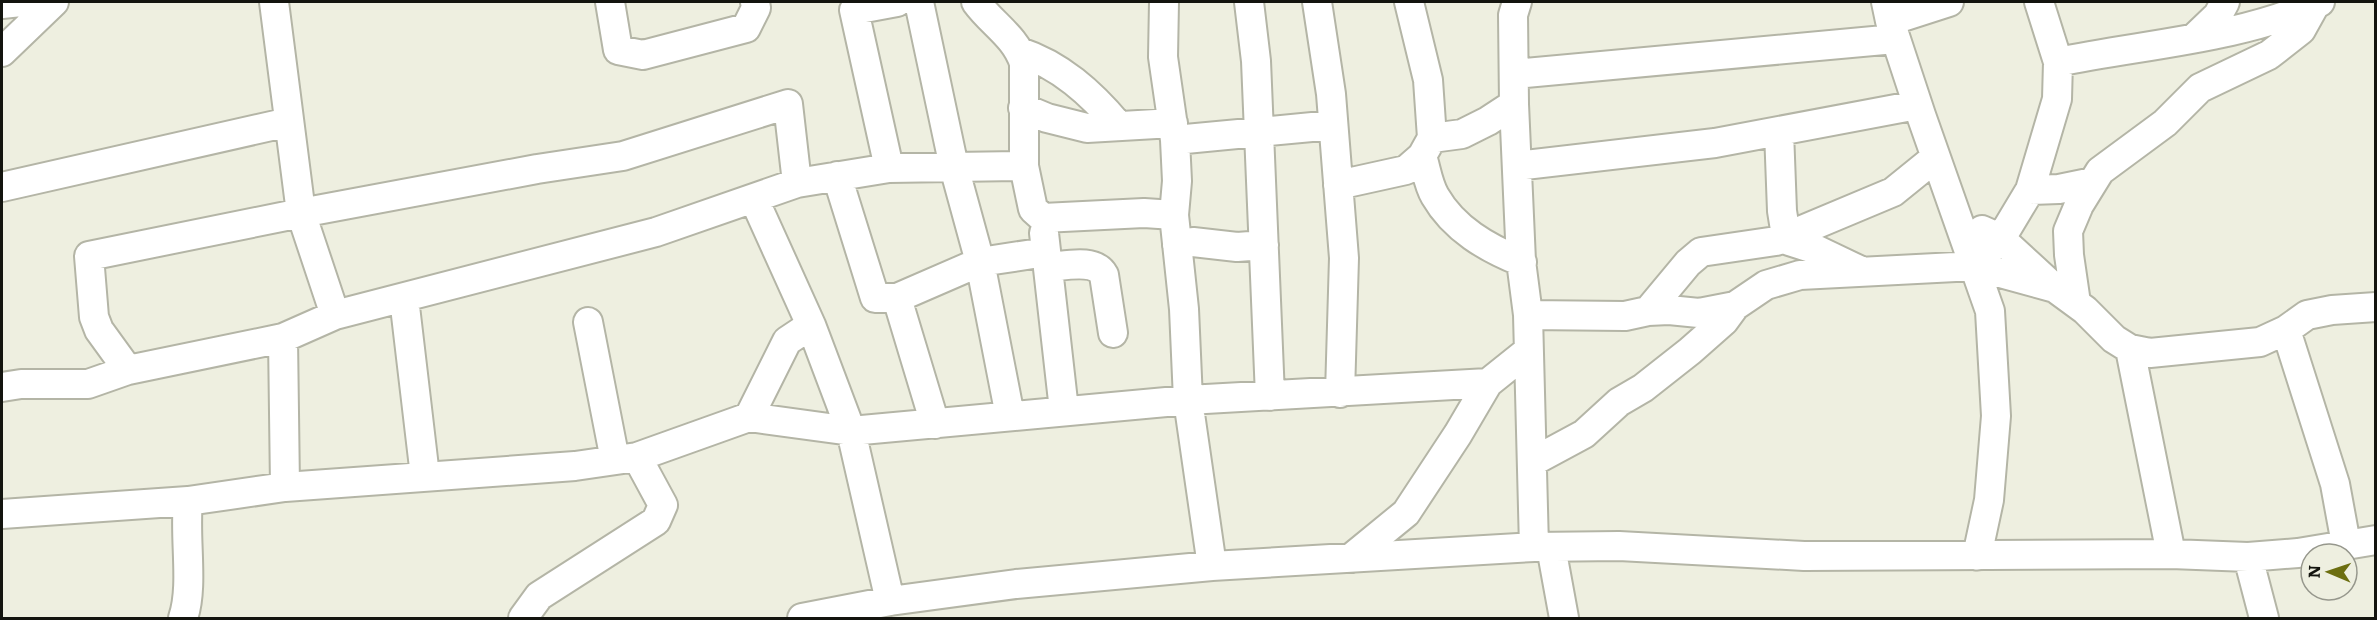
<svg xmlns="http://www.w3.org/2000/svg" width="2377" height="620" font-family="Literata,serif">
<rect width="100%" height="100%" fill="#eeefe0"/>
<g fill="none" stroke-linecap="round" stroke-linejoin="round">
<defs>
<path id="minor" d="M274,2L301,213L335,315
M610,2L618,50L643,55L746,28L756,8L755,2
M919,2L954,167L980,262L897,298L935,424
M976,2C992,24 1015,36 1024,63V166L1033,209L1043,218L1144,213L1174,215
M1164,2L1163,57L1175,140L1177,181L1174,215L1184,309L1188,400L1212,566
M1249,2L1256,61L1270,396
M1317,2L1331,94L1344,258L1340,393
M1517,2L1513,15L1514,104L1521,261L1528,315L1534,547
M1886,2L1890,21L1921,115L1990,311L1996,416L1989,500L1977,556
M2039,2L2058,62
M2,4L21,2
M1890,21L1949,2
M2194,38L2218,15L2225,2
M2,52L54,2
M1020,52C1060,65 1091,93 1118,125
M1514,74L1895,39
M1023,108L1047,118L1087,128L1173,123
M1779,131L1782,211L1786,236L1789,241L1817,250L1859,270
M1432,138L1462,134L1488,121L1514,104
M1175,140L1333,125
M1422,156C1426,168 1428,184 1435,196C1454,229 1487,248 1522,262
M1517,166L1715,143L1917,105
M889,168L854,10L897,2
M837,176L875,298H897
M1338,185L1406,170L1422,156L1432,138L1428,80L1409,2
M2,187L289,122
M2030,190L2059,189L2093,182
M754,199L811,325L851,431L890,601
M1982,230L2000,238L2049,283
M1044,233L1064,410
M1177,245L1193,242L1237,247L1264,245
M1975,266L2055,288L2085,310L2114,339L2130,349L2150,353L2260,342L2286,330L2307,315L2332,310L2376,307
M1048,267C1065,266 1095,258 1104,275L1113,333
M404,298L425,476
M2076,303L2069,255L2068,231L2079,205L2100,171L2165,123L2200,88L2269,55L2301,30L2316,3
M1648,311L1688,263L1701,252L1776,241L1893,192L1935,158
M1528,315L1625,316L1648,311L1669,310L1699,313L1735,306L1766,285L1800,275L1975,266L2003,235L2030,190L2057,99L2058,62C2144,44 2240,39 2320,2
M588,322L615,460
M2286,330L2335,484L2346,544
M283,338L285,487
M2130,349L2171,554
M128,370L99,330L94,317L89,256L301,213L537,169L623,156L788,104L797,183
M2,387L21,384H88L128,370L283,338L335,315L656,232L797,183L889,168L1024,166
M1010,416L980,262L1046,252
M749,417L787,341L811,325
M1532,462L1584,434L1619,402L1643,388L1690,351L1724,321L1735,306
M2,514L188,501
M1551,547L1564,618
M2248,557L2264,618
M1351,558L1406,513L1458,434L1488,383
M183,618C194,586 184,538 188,501L285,487L575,466L637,457L749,417L851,431L1188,400L1488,383L1528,351
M523,618L539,596L656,521L663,505L637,457
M802,618L890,601L1016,584L1212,566L1534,547L1619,546L1804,556L2171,554L2248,557L2298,553L2376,540"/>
</defs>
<use href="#minor" stroke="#b4b5a6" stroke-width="32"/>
<use href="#minor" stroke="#fff" stroke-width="28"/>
</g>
<rect width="2377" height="620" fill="none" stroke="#13140e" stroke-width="6"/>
<g transform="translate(2329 572) rotate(272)"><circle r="28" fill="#eeefe0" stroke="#96978c" stroke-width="1.5"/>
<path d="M0-4.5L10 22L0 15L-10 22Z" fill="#6c6e10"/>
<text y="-9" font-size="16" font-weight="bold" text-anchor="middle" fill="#13140e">N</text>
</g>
</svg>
